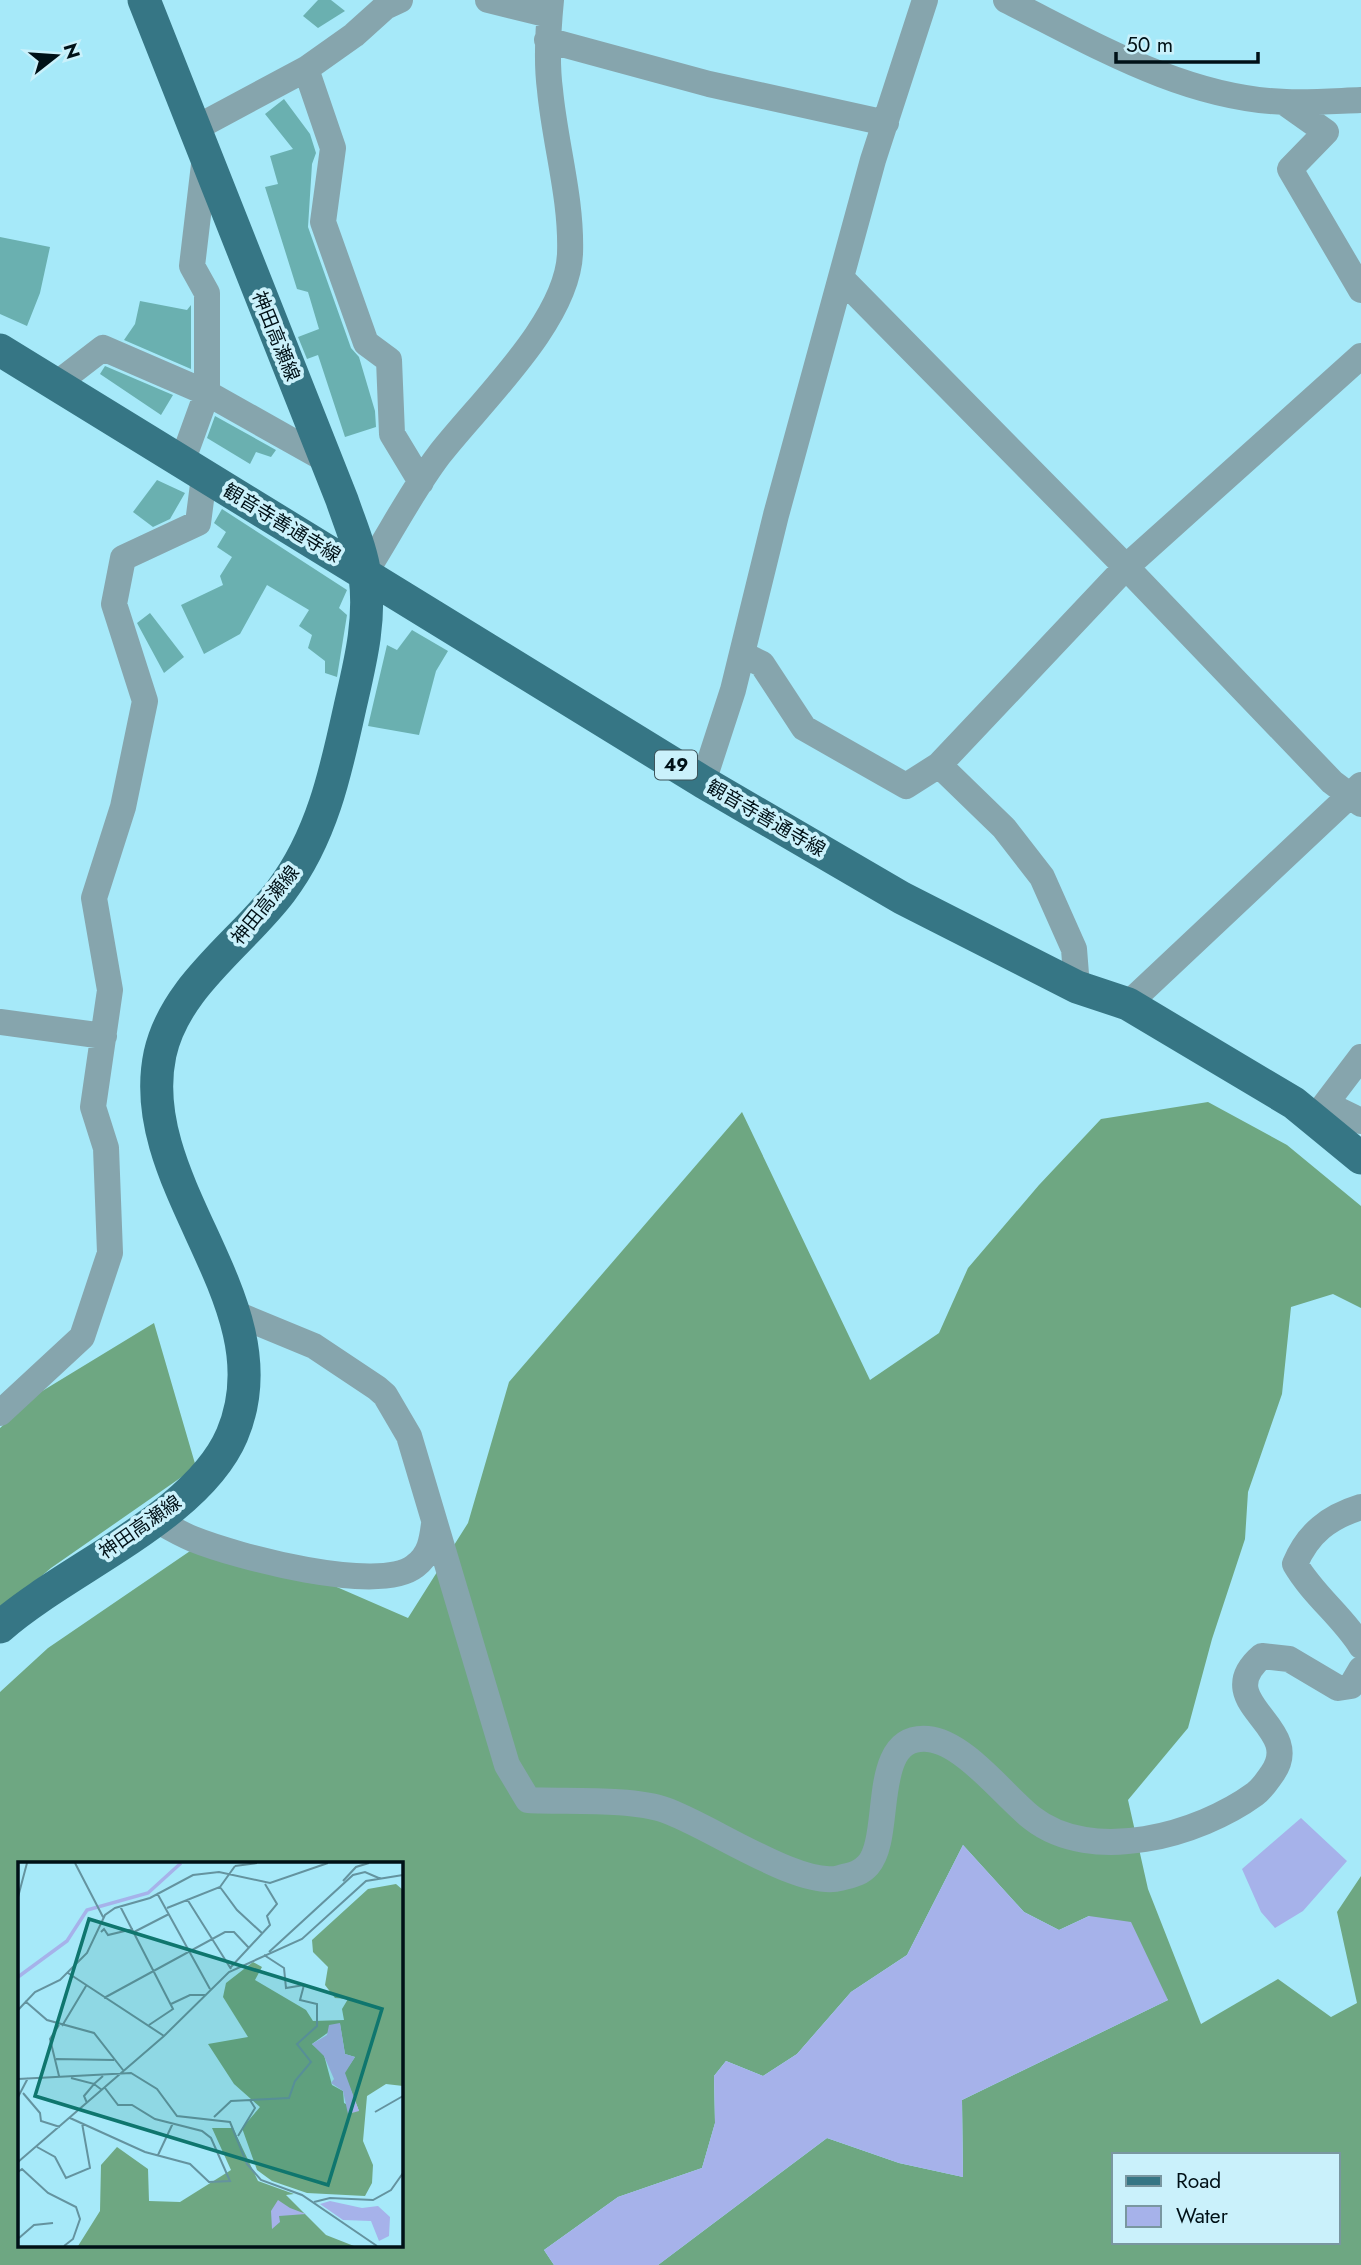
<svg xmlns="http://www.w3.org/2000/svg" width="1361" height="2265" font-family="Jost,'Noto Sans JP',sans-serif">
<rect width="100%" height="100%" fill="#a6e9f9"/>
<path fill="#6ea782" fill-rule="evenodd" d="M1208,1102L1287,1145L1361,1206V1308L1333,1294L1291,1307L1282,1394L1248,1492L1245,1539L1212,1639L1188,1728L1128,1800L1148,1889L1201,2024L1278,1979L1331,2017L1357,2003L1337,1912L1361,1876V2265H658L827,2138L899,2163L963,2177L962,2100L1168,2000L1089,1916L1059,1930L1024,1912L963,1845L907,1955L851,1992L797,2054L763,2076L726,2061L714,2076L715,2123L702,2168L618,2197L544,2250L554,2265H0V1692L48,1648L215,1534L408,1618L468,1523L509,1382L742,1112L870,1380L939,1333L968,1268L1039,1185L1101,1119ZM19,1864H401V2246H19ZM1114,2155H1338V2242H1114Z
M154,1323L196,1467L51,1568L0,1611V1428L39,1393Z"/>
<path fill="#a6b2ea" d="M1301,1818L1347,1861L1303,1911L1275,1928L1261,1912L1242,1869Z
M963,1845L1024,1912L1059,1930L1089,1916L1131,1922L1168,2000L962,2100L963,2177L899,2163L827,2138L658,2265H554L544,2250L618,2197L702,2168L715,2123L714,2076L726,2061L763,2076L797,2054L851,1992L907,1955Z"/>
<path fill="#6ab0b0" d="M318,0H331L345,11L318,28L303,16Z
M284,99L310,134L316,153L312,164L308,227L351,348L359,357L375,411L376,427L345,437L318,355L307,359L298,337L319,329L308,292L297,289L265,187L278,184L270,156L293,149L265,114Z
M0,237L50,247L40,293L27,326L0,314Z
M140,301L187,310L191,305V369L124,340L135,324Z
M105,366L173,395L161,415L100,374Z
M215,416L276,450L271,457L256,452L250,464L207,438Z
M157,480L185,493L170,519L153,527L133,512Z
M222,509L347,590L339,608L347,615L337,677L325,673V661L308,648L312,635L299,626L309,610L267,585L240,634L204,654L181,605L223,585L220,576L232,557L217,547L226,532L214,523Z
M150,613L184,657L164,673L137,623Z
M412,630L448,651L436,671L419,735L368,726L387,645L397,650Z"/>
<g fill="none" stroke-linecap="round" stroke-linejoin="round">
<path stroke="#86a5ad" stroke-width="26" d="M488,0L549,15
M1006,0C1094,44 1185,99 1286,102C1311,103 1336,101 1361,100
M547,40L709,84L886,123
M306,69L333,148L323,222L366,343L389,360L392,434L421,482
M1285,103L1326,132L1290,169L1361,290
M194,129L306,69L354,35L385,7L400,0
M205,156L192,266L207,293V393L326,460
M841,278L1126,567L1332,782L1361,804
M55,385L103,348L207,393L182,462
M365,573C390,534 411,492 439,455C480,402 567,322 570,254C572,199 555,144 550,90C546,60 548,30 551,0
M742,654L762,664L804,728L906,786L939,765L1126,567L1361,356
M939,765L1004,828L1042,877L1074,949L1077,987
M703,782L733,690L776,515L873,160L925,0
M1128,1004L1361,785
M0,1022L104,1036
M1326,1104L1361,1121
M1314,1119L1361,1057
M234,1313L314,1346L377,1388L385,1395L409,1436L507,1765L528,1800C565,1802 632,1798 665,1810C709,1825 800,1889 840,1878C851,1875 860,1874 868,1865C894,1836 868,1734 928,1739C964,1742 1005,1797 1032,1818C1092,1865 1199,1835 1255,1794C1262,1789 1267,1781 1272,1774C1307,1726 1207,1703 1262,1656L1289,1659L1338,1688L1351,1686L1361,1669
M0,1413L82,1337L110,1253L106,1148L93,1107L110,990L94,898L123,807L145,701L114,604L123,558L198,523L204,477
M1361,1507C1329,1517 1308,1533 1295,1564C1313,1595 1342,1616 1361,1646
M155,1519C167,1526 180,1534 193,1539C235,1556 379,1595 415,1566C430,1555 432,1540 434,1524"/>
<path stroke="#367685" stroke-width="33" d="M0,350L703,782L902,898L1077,987L1128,1004L1294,1103L1361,1158
M0,1627C67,1568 197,1517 232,1435C288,1304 132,1186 160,1054C175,986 241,944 281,891C322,837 336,771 350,707C360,663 371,621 365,576C362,551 350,524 342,500L144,0"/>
</g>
<g text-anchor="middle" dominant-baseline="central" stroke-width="7" stroke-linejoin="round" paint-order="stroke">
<rect fill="#caf1fb" stroke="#3d545b" stroke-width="2" x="655" y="750.5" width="42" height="29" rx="5"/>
<g font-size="18" font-weight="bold" fill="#001117">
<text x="676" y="765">49</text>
</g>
<g font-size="19" fill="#001117" stroke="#caf1fb">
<text transform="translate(276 336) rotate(68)">神田高瀬線</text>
<text transform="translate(282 523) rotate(31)">観音寺善通寺線</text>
<text transform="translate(766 818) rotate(30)">観音寺善通寺線</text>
<text transform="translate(265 905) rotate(-51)">神田高瀬線</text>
<text transform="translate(140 1527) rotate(-35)">神田高瀬線</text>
</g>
</g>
<g transform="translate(18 1862)">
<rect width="385" height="385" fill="#a6e9f9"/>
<path d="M378,22L385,28V224L368,222L349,234L345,279L355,303L354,321L347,334L289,331L254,319L239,308L224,266L242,245L216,222L190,182L230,175L205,135L208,121L235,100L244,105L237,118L288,148L295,159L326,158L324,147L330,137L317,136L307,123L310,105L295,90L294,78L350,27ZM322,162L327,192L337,195L326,211L341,249L326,241L325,229L314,223L306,193L294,182ZM194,266H215L240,319L276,332L268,333L308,373L336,384H60L82,349L83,303L99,285L130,307L131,339L162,340L213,308Z" fill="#6ea782" fill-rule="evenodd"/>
<path d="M322,161L327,192L337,195L327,211L341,249L330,252L325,229L313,221L316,217L306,194L294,182L309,173L311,163ZM260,338L272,346L288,352L261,354L262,360L254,367L253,349ZM312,339L344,346L360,344L372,355L371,374L361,379L353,359L325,358L302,342Z" fill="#a6b2ea"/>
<path fill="none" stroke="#a6b2ea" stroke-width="3.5" d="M0,115L49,79L69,48L130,31L163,1"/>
<path fill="none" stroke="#64939f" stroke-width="2" d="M57,1L85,55M217,4L239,1M325,19L338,5L351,1M202,25L219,48L245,72M139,31L192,127M0,35L9,1M169,37L213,107M102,44L155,147L131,163M149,46L202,25L217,4M83,70L86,67L90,73L115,67M116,70L151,52M251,90L335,13L347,10L363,17M212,106L252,63L249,54L259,42L247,22M50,111L146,174M86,136L207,70H216L231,86M7,139L29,158L76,171L105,208M153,142L172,133H187M0,148L17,130L42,118L69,91L87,53L97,46L132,36L175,13L201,10L252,21L310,1M41,163L32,177L41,214M44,164L68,124M38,197L96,198M53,216L76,222L85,214M0,217L113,211L139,227L159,254L212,260L229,302L243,318L284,333L359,384M5,231L22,251L23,259L42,265M0,235L10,216M69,241L66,234L76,222L84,228M357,250L385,234M196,255L213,239L271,236L277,219L293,200L279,182L299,164V142L282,138L286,123L268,126L266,106L246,93M52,256L127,290L172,302L191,320L212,319L193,276L184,269L137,257L114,243H100L87,226M220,274L237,246L232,238M19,285L37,295L48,316L72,306L64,261M140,293L155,261M0,300L146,174L211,110L284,77L348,19L385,13M0,310L4,307L30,331L58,345L62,357L55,377L46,384M296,340L312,336L355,338L373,328L385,311M1,376L16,363L35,361"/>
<path fill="#0f766e" fill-opacity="0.15" stroke="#0f766e" stroke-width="3.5" d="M71,57L364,147L310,323L17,234Z"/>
<rect width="385" height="385" fill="none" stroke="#001117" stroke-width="3.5"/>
</g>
<rect x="1112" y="2153" width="228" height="91" fill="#caf1fb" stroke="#7997a0" stroke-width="2"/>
<rect x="1126" y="2176" width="35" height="10" fill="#367685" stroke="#7997a0" stroke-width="2"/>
<text x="1176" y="2188" font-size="21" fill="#001117">Road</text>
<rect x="1126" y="2206" width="35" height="21" fill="#a6b2ea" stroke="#7997a0" stroke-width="2"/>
<text x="1176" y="2223" font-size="21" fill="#001117">Water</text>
<g transform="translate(56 56) rotate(73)" stroke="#caf1fb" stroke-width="5" paint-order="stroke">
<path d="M0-5L12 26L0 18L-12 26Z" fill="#001117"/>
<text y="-10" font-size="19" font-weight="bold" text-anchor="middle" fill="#001117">N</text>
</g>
<path d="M1116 52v10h142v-10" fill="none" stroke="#001117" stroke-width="3.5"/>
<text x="1126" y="52" font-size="21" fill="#001117" stroke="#caf1fb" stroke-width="5" paint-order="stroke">50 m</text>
</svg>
